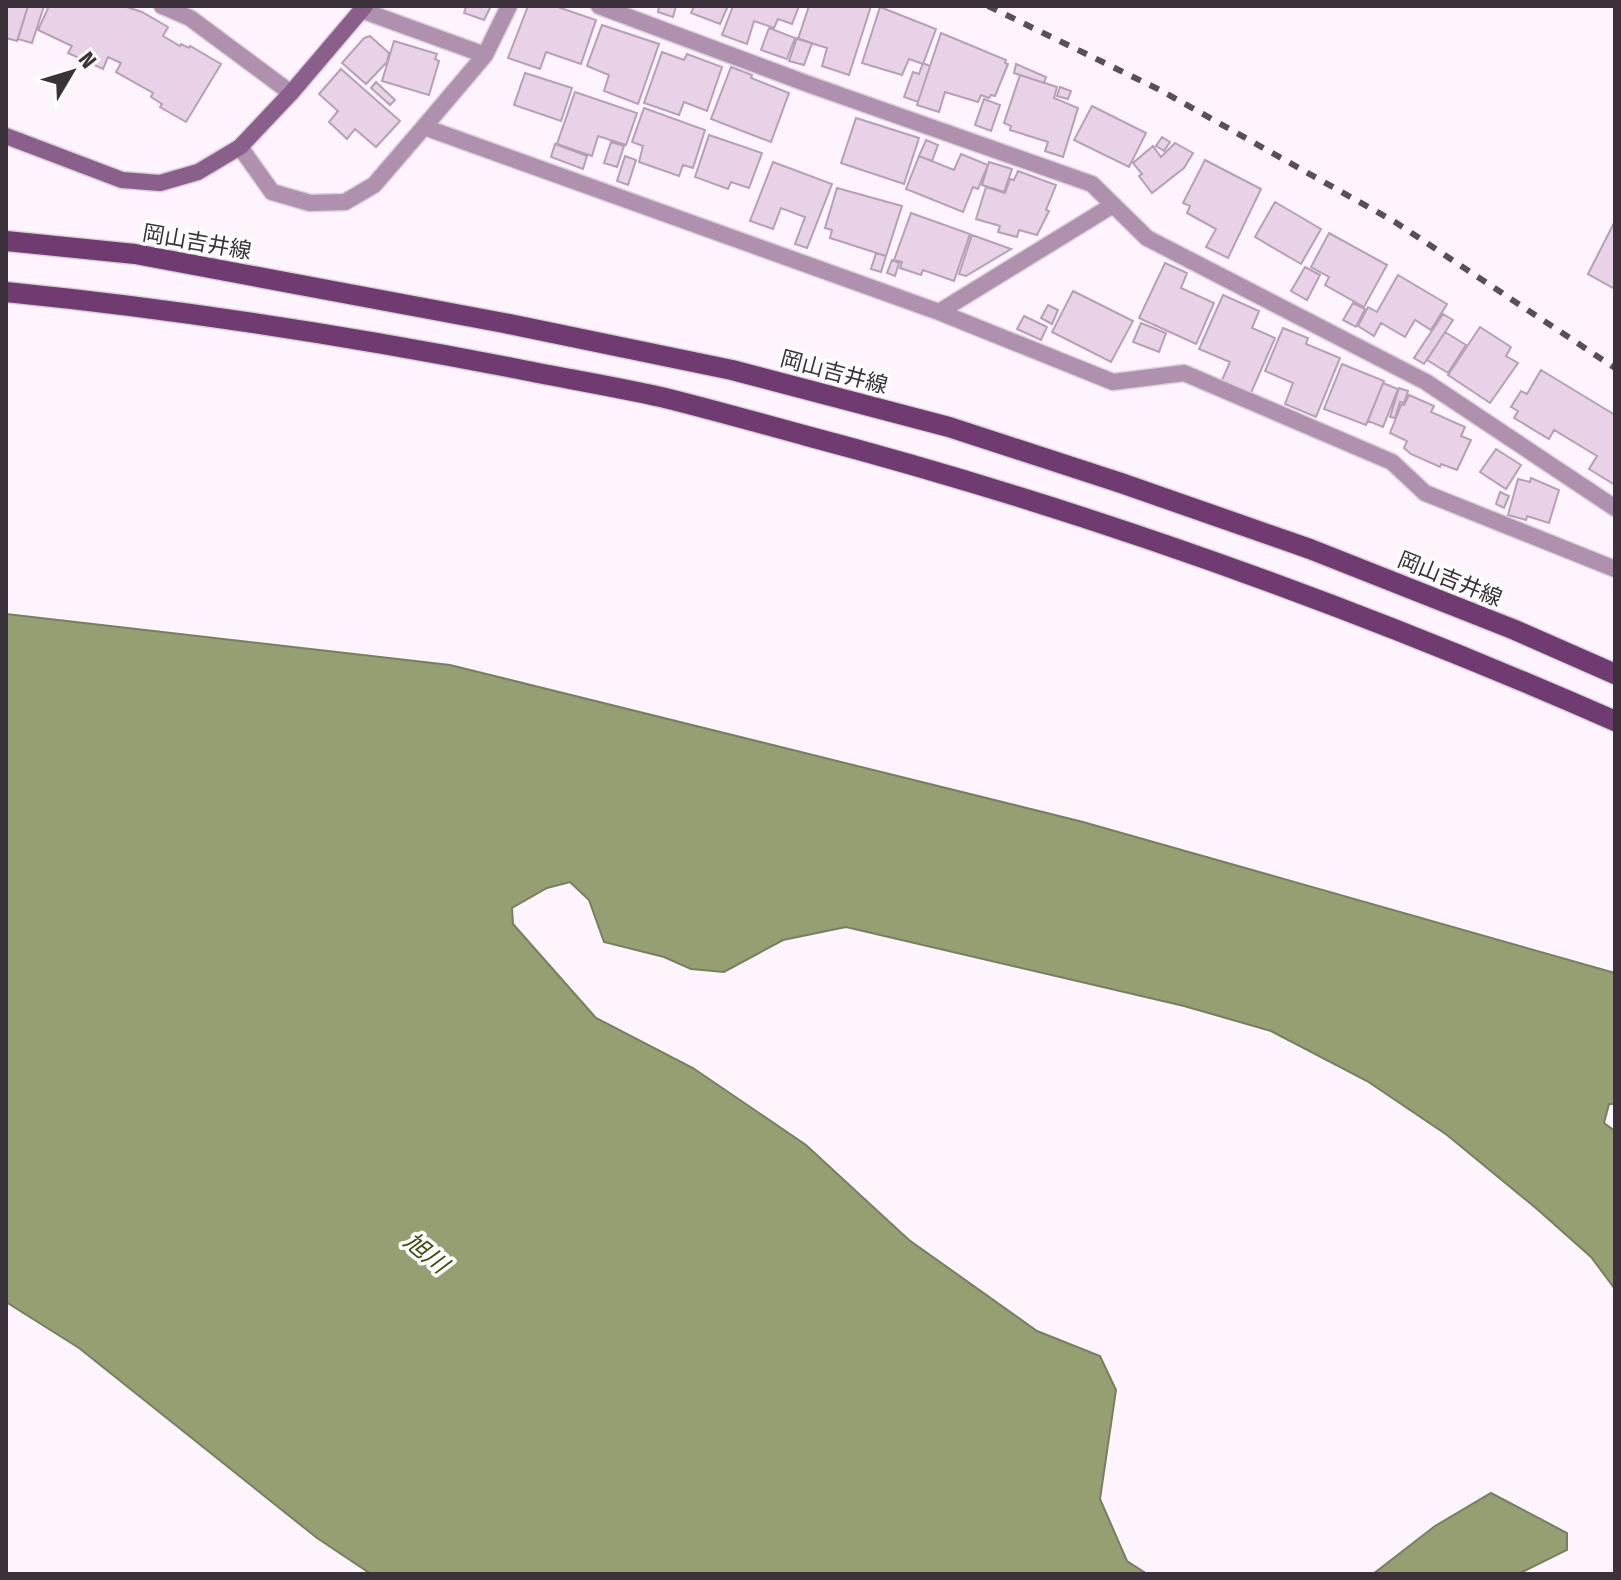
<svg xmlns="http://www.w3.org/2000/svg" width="1621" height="1580" font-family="'Fira Sans Condensed','Noto Sans JP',sans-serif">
<rect width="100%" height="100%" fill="#fdf4fd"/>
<path fill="#969f71" stroke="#7a7e60" stroke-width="2" d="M6,614L450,665L1083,822L1615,973V1104H1609L1604,1123L1615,1131V1289L1591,1257L1537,1209L1447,1135L1367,1081L1271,1031L1184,1006L846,927L783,940L724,972L691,969L664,957L604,942L589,900L570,882L547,888L512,908L513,924L596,1018L693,1068L806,1145L909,1240L1037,1331L1100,1356L1116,1390L1100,1499L1127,1561L1147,1574H371L317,1538L79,1348L6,1302Z
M1491,1493L1567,1533V1550L1518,1574H1373L1435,1526Z"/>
<path fill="#e9d2e8" stroke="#b6a0b5" stroke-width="2" d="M6,6H28L17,41L6,38Z
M28,6H44L32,43L18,39Z
M49,6H124L142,12L168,27L163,36L180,46L181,44L189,48L190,46L221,64L186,122L160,107L162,104L151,97L153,93L116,72L121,63L108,57L103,69L68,53L72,46L38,30Z
M463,6H491L484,20L464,13L466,7Z
M528,6H555L596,20L581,64L546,52L540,69L508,58Z
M659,6H676L673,17L658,12Z
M694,6H728L720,24L691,13Z
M733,6H799L792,24L778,19L774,28L754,21L747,44L722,35Z
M809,6H871L849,75L822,66L827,48L798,39Z
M880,7L936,29L923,64L909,59L902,75L862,63Z
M602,25L659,44L638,104L604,91L609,75L587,66Z
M769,28L795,38L787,59L761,50Z
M941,33L1006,60L1005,63L1008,64L995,96L991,95L989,98L981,95L978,102L945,92L939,112L917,105Z
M370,36L389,53L387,62L366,84L342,63L364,38Z
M797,38L812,43L804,65L789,61Z
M394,41L437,54L435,59L439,61L429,95L382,81Z
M662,52L684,60L687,54L722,67L707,111L684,102L679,115L644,103Z
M923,63L930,66L918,102L904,97L913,72L919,74Z
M1016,64L1046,77L1044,83L1014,73Z
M731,67L752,75L751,78L789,93L771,142L711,119Z
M341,69L400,121L376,147L355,129L347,139L329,122L338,111L319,94Z
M525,73L572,88L561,121L514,105Z
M1020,75L1057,87L1054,98L1078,108L1063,157L1045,151L1048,142L1010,130L1011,126L1004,123Z
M376,82L395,100L390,105L371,88Z
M1060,87L1071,91L1068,99L1057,96Z
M575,92L637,113L626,145L598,136L592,156L557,144Z
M984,99L1000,105L991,131L975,125Z
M1092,106L1146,133L1129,167L1074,140Z
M644,108L705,130L693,168L683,165L679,176L639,162L643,146L632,142Z
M856,118L919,138L904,184L841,163Z
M709,135L762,153L749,188L731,182L728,189L695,177Z
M1162,137L1170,142L1164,151L1156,146Z
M926,140L938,145L932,161L919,156Z
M611,142L624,146L617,167L604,163Z
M1175,143L1193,153L1184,168L1152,193L1139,176L1142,174L1133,163L1153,146L1161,157Z
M555,144L587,156L583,169L551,157Z
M961,154L988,165L978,189L973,187L963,212L906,189L919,156L954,170Z
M625,156L636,160L628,185L617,181Z
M1205,160L1261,189L1228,258L1206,247L1216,229L1187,213L1190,206L1183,203Z
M773,162L832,184L807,248L795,244L805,217L781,208L773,229L750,221Z
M989,162L1012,169L1004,192L982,185Z
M1018,171L1056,185L1046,210L1049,211L1037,235L1019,230L1017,237L998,232L1000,226L976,219L986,187L1005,193L1010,179L1014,180Z
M837,188L902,206L886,256L830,238L832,230L825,228Z
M1275,202L1321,229L1301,264L1255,237Z
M911,213L970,234L954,281L923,270L921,275L900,268L902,262L894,260Z
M1615,221V289L1588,274Z
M1329,233L1387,265L1364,307L1325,285L1329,277L1311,267Z
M972,235L1011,249L966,276L959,274Z
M876,253L886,256L881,272L871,269Z
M892,260L899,263L895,276L887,273Z
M1165,263L1187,273L1181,288L1214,303L1196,344L1139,318Z
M1305,267L1320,275L1307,300L1291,291Z
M1398,275L1447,304L1431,330L1415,320L1405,337L1381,323L1374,336L1358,326L1368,307L1377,312Z
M1073,291L1133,321L1111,362L1052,332Z
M1223,295L1259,311L1252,328L1275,338L1251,393L1222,380L1230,362L1199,349Z
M1353,303L1365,309L1356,327L1343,320Z
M1048,305L1058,310L1052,324L1041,318Z
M1443,314L1453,320L1424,364L1414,358Z
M1024,316L1047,327L1041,340L1017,329Z
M1141,323L1166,333L1159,352L1133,342Z
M1480,327L1511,347L1506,356L1518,363L1490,403L1448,375Z
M1283,328L1308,338L1306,344L1340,358L1316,417L1285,404L1293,383L1265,371Z
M1445,332L1466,345L1448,373L1427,360Z
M1342,364L1384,381L1366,425L1324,409Z
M1541,370L1615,415V485L1589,469L1597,456L1554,430L1549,439L1514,418L1518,411L1511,407L1521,391L1527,394Z
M1383,383L1398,389L1383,427L1368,421Z
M1399,388L1408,391L1404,403L1400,402L1395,418L1390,417Z
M1409,395L1434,406L1431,412L1465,427L1461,436L1471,440L1457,470L1441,464L1440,467L1411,454L1404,448L1407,441L1390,433L1402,403L1404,405Z
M1496,449L1521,465L1506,489L1480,472Z
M1531,478L1559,490L1549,523L1527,516L1526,520L1508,515L1518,479L1530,482Z
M1500,492L1509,496L1504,508L1496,504Z"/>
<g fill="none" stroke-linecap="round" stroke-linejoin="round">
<defs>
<path id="street" d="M162,6L190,18L291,93
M599,6L808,84L1092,184L1147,238L1426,382L1615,508
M361,10L485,55L509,6
M424,127L485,55
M240,147L272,192L310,203L345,202L374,185L424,127L939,312L1113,382L1184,373L1392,462L1425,493L1615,569
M939,312L1113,205"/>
<path id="secondary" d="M6,136L122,180L160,183L198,172L240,147L291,93L365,6"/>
<path id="primary" d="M6,241L135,254L504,323L732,370L949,427L1121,483L1310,549L1515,630L1615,674
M6,292C176,309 345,335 513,368C562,378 612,386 661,397C710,409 759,423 807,436C1084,509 1353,606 1615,721"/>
</defs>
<use href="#street" stroke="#dad1da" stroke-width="19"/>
<use href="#secondary" stroke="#dad1da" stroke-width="19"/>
<use href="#primary" stroke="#dad1da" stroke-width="23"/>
<use href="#street" stroke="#af90af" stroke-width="16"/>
<use href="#secondary" stroke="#8b5f8b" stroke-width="16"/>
<use href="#primary" stroke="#703b71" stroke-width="20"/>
<path stroke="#584f58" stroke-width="6" stroke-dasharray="10 10" stroke-linecap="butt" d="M988,6L1162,91L1395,222L1615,368"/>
</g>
<g text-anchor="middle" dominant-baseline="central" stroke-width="7" stroke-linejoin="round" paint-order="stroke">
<g font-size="22" fill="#3a313a" stroke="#fff">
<text transform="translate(197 242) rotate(10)">岡山吉井線</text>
<text transform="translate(834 372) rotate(15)">岡山吉井線</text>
<text transform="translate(1450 579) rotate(22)">岡山吉井線</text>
</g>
<g font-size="24" font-style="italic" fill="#414913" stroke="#fff">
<text transform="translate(426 1253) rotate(39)">旭川</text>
</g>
</g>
<rect width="1621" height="1580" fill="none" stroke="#3a313a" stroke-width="16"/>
<g transform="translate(72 72) rotate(52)" stroke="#ffffff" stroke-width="6" paint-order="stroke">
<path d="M0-6L14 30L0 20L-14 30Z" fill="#3a313a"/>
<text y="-12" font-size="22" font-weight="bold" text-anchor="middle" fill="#3a313a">N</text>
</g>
</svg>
